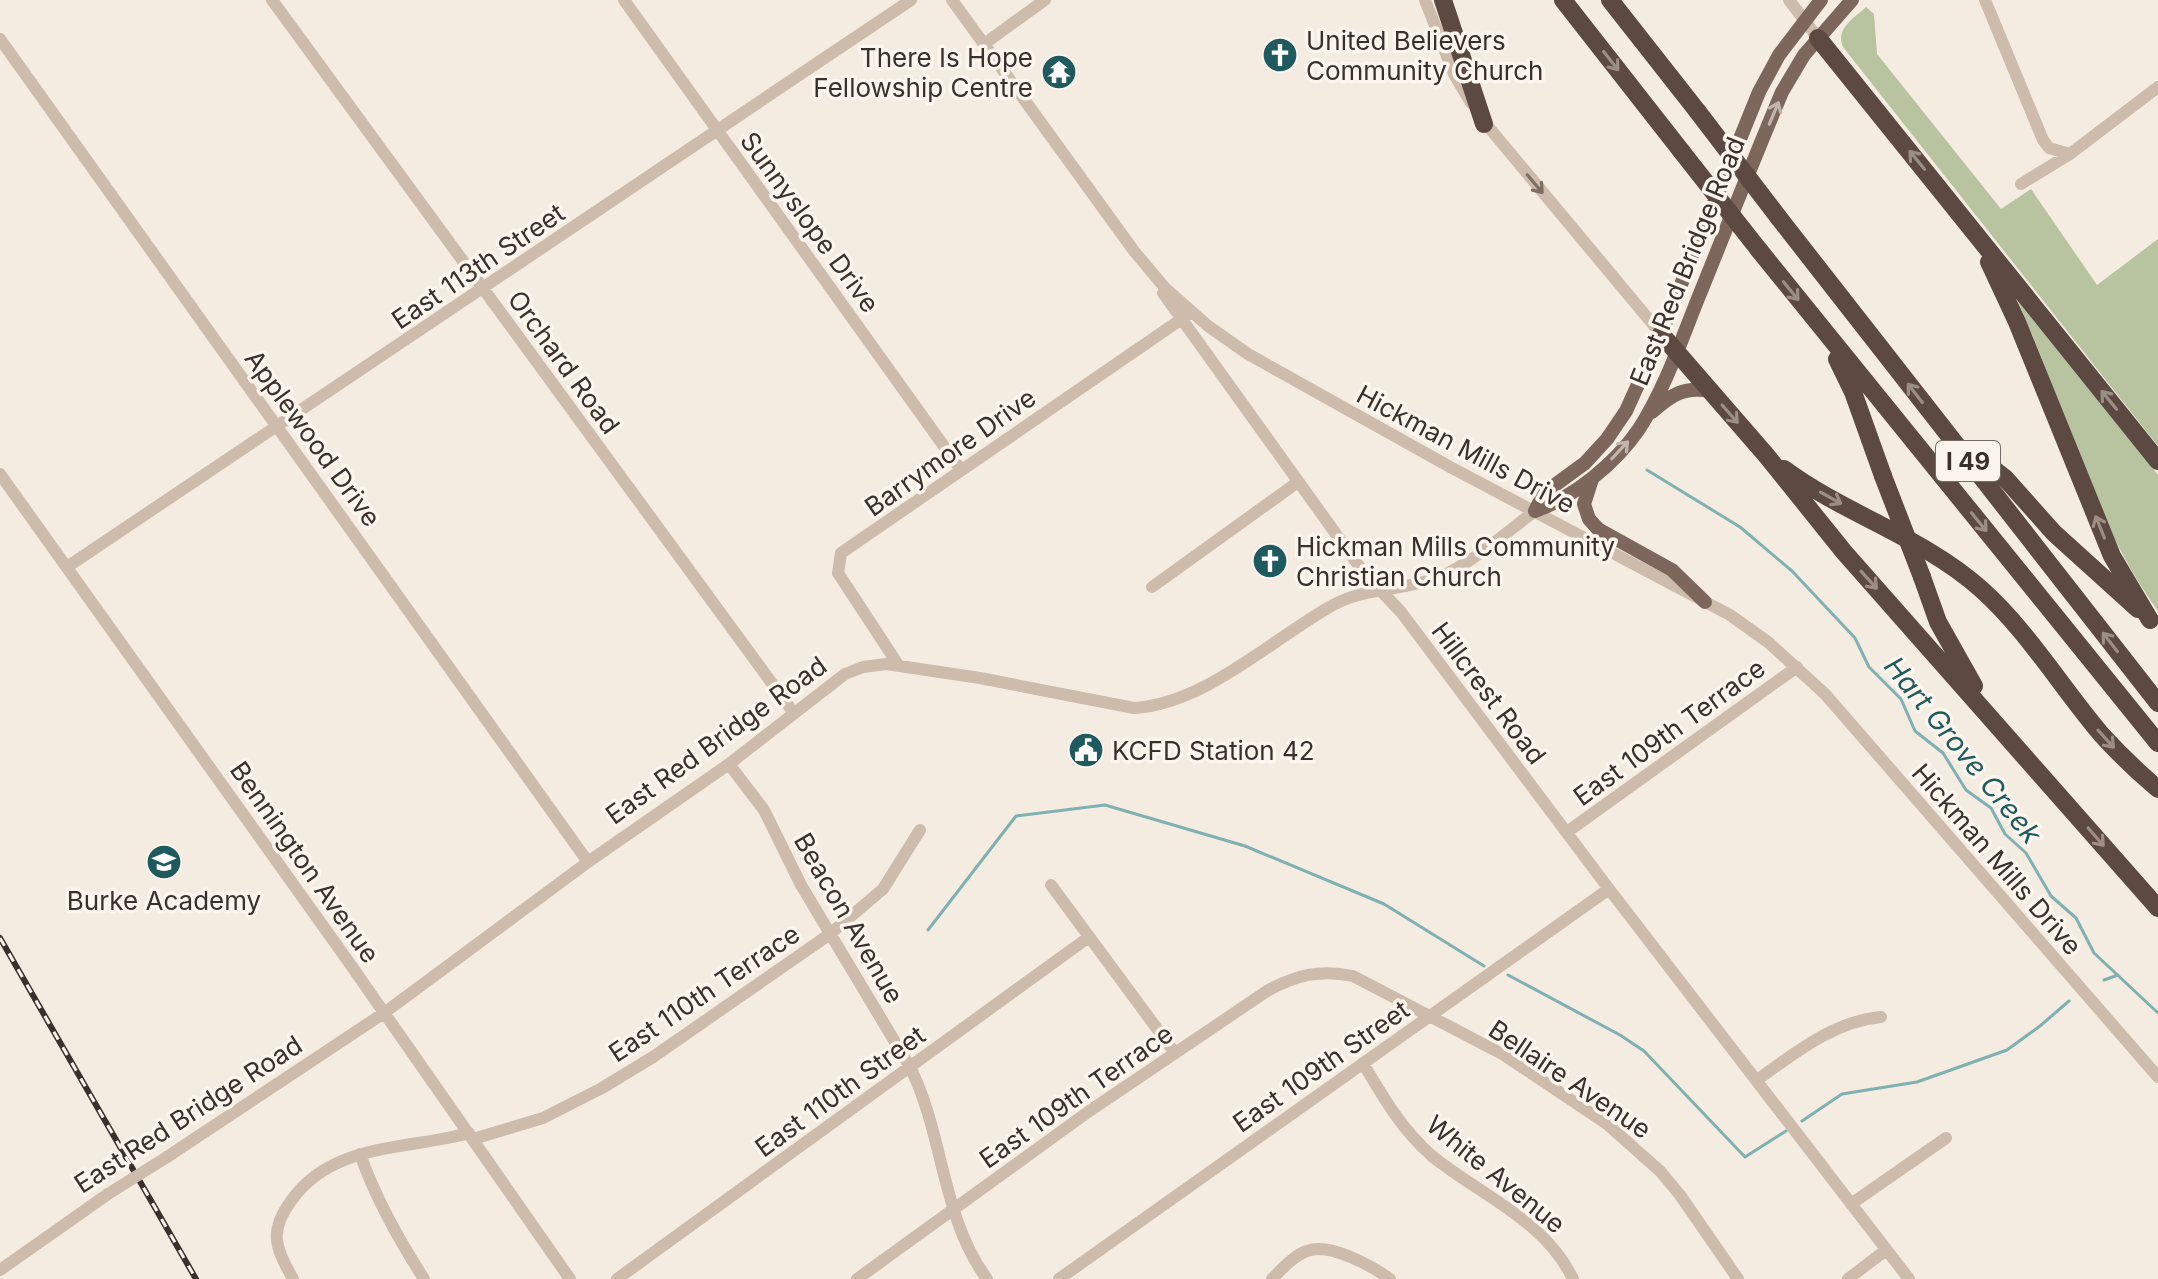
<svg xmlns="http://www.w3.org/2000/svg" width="2158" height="1279" font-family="Inter,sans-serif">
<rect width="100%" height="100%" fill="#f4ebe1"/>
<path fill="#b8c4a0" d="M1866,7L1874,14L1877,54L2001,209L2031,189L2097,285L2158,239V446L1843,47C1835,29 1854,18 1866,7Z
M2014,293L2158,475V611C2089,516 2063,398 2014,293Z"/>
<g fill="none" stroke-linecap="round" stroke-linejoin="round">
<path stroke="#7fb0b2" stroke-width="3" d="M1647,470L1740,527L1792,571L1855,638L1869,667L1901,699L1915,731L1943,753L1966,790L1991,808L2005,834L2026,853L2051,896L2076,918L2094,953L2158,1013
M928,930L1016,816L1105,805L1245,846L1384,904L1484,966
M1508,975L1620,1035L1644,1051L1745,1157L1786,1131
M2104,980L2118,975
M1802,1121L1842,1094L1917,1082L2007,1050L2040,1026L2069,1001"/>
<path stroke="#cdbbac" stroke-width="12" d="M272,0L793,712
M624,0L961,470
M952,0L1134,251L1165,288L1208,326L1248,354L1452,468L1730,615L1768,642L1825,694L2158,1077
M1425,0L1454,74L1471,103
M1789,0L1818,38
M1985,0L2043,140L2049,148L2070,154
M0,39L588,862
M984,44L1045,0
M1481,118L1661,334
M2021,184L2070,154L2158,87
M1163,293L1364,573L1401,612L1609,889L1909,1279
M0,474L348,961L570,1279
M67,567L911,0
M1152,587L1298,482
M899,666L838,573L841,553L1186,316
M729,764L764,810L801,885L910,1067C944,1135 941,1216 987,1279
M1567,832L1797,667
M1051,885L1175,1053
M1363,1063C1383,1097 1402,1130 1432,1156C1480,1195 1545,1220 1573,1279
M1757,1080C1795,1053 1834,1021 1881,1017
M473,1139L543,1118L602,1088L653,1057L830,934L883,889L920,830
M360,1154C376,1199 398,1238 424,1279
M167,1157L384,1013L588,862L729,764L845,674L863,667L886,664L980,678L1134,708C1205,704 1272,639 1333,605C1366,587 1404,591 1439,577C1473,563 1505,533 1535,511
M1851,1204L1946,1138
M0,1270L108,1194
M293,1279C276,1248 268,1232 291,1201C332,1142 408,1150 469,1133
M617,1279L1089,937
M857,1279L1088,1112L1267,991C1296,975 1320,969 1353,976L1504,1055L1607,1124L1660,1171L1680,1195L1738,1279
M1059,1279L1609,889
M1272,1279C1282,1269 1293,1256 1307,1251C1329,1242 1372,1266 1390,1279
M1848,1279L1886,1250"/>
<path stroke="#7d675c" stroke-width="14" d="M1652,412C1671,395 1684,386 1710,391
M1592,479L1584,504L1589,519L1598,529L1672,570L1705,602
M1535,511C1574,497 1615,464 1639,429C1664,390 1680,344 1697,301C1725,232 1753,161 1782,92L1804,55L1852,0
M1535,511L1544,493L1585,463L1607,439L1626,411L1661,334L1759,92L1779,55L1821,0"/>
<path stroke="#5c4a42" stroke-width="18" d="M1443,0L1484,124
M1563,0L1682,152
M1610,0L1698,112
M1818,38L2158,461
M1779,218L2158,703
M1759,250L2158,743
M1989,262L2017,322L2112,556L2150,620
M1661,334L1766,455L1844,552L2158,908
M1837,359L1853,392L1883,476
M1968,449L2005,478L2054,533L2138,609
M1784,469C1846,515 1923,537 1981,589C2028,631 2061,687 2101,734C2119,754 2138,772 2158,789
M1922,577L1938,622L1974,686"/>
<defs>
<path id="rail" d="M0,938L196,1279"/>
</defs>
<use href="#rail" stroke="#3b302b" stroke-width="6"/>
<use href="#rail" stroke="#fbf5ee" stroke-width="3" stroke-dasharray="9" stroke-linecap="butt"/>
<path stroke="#cdbbac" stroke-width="12" d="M108,1194L167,1157"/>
<path stroke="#5c4a42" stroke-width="18" d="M1698,112L1779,218
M1682,152L1759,250
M1883,476L1922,577"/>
</g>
<defs><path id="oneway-shaft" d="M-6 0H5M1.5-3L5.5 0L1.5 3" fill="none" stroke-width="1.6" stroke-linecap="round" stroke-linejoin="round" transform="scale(2)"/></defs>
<g stroke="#9c8e87">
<use href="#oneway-shaft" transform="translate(1611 61) rotate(52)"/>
<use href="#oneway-shaft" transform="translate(1917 160) rotate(-129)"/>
<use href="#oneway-shaft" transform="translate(1791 291) rotate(51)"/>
<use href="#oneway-shaft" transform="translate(1915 393) rotate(-128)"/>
<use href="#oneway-shaft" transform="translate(2109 400) rotate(-129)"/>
<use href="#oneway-shaft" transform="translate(1730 414) rotate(49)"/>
<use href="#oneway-shaft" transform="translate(1831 498) rotate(29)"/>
<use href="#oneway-shaft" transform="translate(1979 522) rotate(51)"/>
<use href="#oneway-shaft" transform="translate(2100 527) rotate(-112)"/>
<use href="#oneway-shaft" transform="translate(1869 580) rotate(48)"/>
<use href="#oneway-shaft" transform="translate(2110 642) rotate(-128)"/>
<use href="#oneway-shaft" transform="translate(2106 739) rotate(48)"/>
<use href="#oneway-shaft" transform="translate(2096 837) rotate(49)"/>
</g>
<g stroke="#c2b5ac">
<use href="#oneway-shaft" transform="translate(1774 113) rotate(-67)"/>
<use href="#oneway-shaft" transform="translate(1620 450) rotate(-47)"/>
</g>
<use stroke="#7d6f65" href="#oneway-shaft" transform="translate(1535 184) rotate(50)"/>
<defs>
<symbol id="church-disc" viewBox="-11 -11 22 22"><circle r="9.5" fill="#1f5a5e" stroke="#fbf5ee"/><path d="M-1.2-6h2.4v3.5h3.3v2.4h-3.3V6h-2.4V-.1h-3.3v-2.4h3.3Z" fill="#fff"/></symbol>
<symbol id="temple-disc" viewBox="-11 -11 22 22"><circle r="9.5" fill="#1f5a5e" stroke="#fbf5ee"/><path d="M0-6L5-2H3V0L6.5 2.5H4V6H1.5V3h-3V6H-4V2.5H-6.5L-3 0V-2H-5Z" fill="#fff"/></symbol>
<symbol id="civic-disc" viewBox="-11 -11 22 22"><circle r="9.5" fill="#1f5a5e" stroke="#fbf5ee"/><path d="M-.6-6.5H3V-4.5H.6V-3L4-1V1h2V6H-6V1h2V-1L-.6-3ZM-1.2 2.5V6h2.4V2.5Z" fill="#fff"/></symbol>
<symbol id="school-disc" viewBox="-11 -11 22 22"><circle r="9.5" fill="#1f5a5e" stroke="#fbf5ee"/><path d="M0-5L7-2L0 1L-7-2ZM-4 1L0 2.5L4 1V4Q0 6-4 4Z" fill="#fff"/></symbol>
</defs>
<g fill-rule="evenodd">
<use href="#church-disc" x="1260" y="35" width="40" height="40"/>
<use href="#temple-disc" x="1039" y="52" width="40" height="40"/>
<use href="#church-disc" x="1250" y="541" width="40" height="40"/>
<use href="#civic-disc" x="1066" y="730" width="40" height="40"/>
<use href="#school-disc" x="144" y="842" width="40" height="40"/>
</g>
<g text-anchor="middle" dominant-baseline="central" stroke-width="7" stroke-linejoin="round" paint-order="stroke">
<rect fill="#fbf5ee" stroke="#756b66" stroke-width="2" x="1936" y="441" width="64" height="40" rx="6"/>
<g font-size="24" font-weight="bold" fill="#3b302b">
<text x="1968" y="461">I 49</text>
</g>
<g font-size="26" fill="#3b302b" stroke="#fbf5ee" text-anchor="start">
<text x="1306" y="40">United Believers<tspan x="1306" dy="30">Community Church</tspan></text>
<text x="1033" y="57" text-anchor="end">There Is Hope<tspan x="1033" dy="30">Fellowship Centre</tspan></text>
<text x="1296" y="546">Hickman Mills Community<tspan x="1296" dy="30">Christian Church</tspan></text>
<text x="1112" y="750">KCFD Station 42</text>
<text x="164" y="900" text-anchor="middle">Burke Academy</text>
</g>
<g font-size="26" fill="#3b302b" stroke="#fbf5ee">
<text transform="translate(810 222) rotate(54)">Sunnyslope Drive</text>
<text transform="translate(1687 261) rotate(-68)">East Red Bridge Road</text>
<text transform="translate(478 266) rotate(-34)">East 113th Street</text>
<text transform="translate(564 362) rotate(54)">Orchard Road</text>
<text transform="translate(313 438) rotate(54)">Applewood Drive</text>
<text transform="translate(1466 449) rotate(28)">Hickman Mills Drive</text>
<text transform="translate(950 452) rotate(-35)">Barrymore Drive</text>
<text transform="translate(1489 693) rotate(53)">Hillcrest Road</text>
<text transform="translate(1669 732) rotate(-36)">East 109th Terrace</text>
<text transform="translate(716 740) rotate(-36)">East Red Bridge Road</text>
<text transform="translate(1997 859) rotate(49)">Hickman Mills Drive</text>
<text transform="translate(305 862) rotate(55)">Bennington Avenue</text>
<text transform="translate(849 918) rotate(60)">Beacon Avenue</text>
<text transform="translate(704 993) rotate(-34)">East 110th Terrace</text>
<text transform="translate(1321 1066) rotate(-35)">East 109th Street</text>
<text transform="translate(1570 1079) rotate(34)">Bellaire Avenue</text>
<text transform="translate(840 1091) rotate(-36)">East 110th Street</text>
<text transform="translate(1076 1096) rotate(-35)">East 109th Terrace</text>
<text transform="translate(188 1114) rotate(-33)">East Red Bridge Road</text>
<text transform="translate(1496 1174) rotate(39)">White Avenue</text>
</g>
<g font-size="28" font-style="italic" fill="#1f5a5e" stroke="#fbf5ee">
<text transform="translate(1963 750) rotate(51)">Hart Grove Creek</text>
</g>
</g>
</svg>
